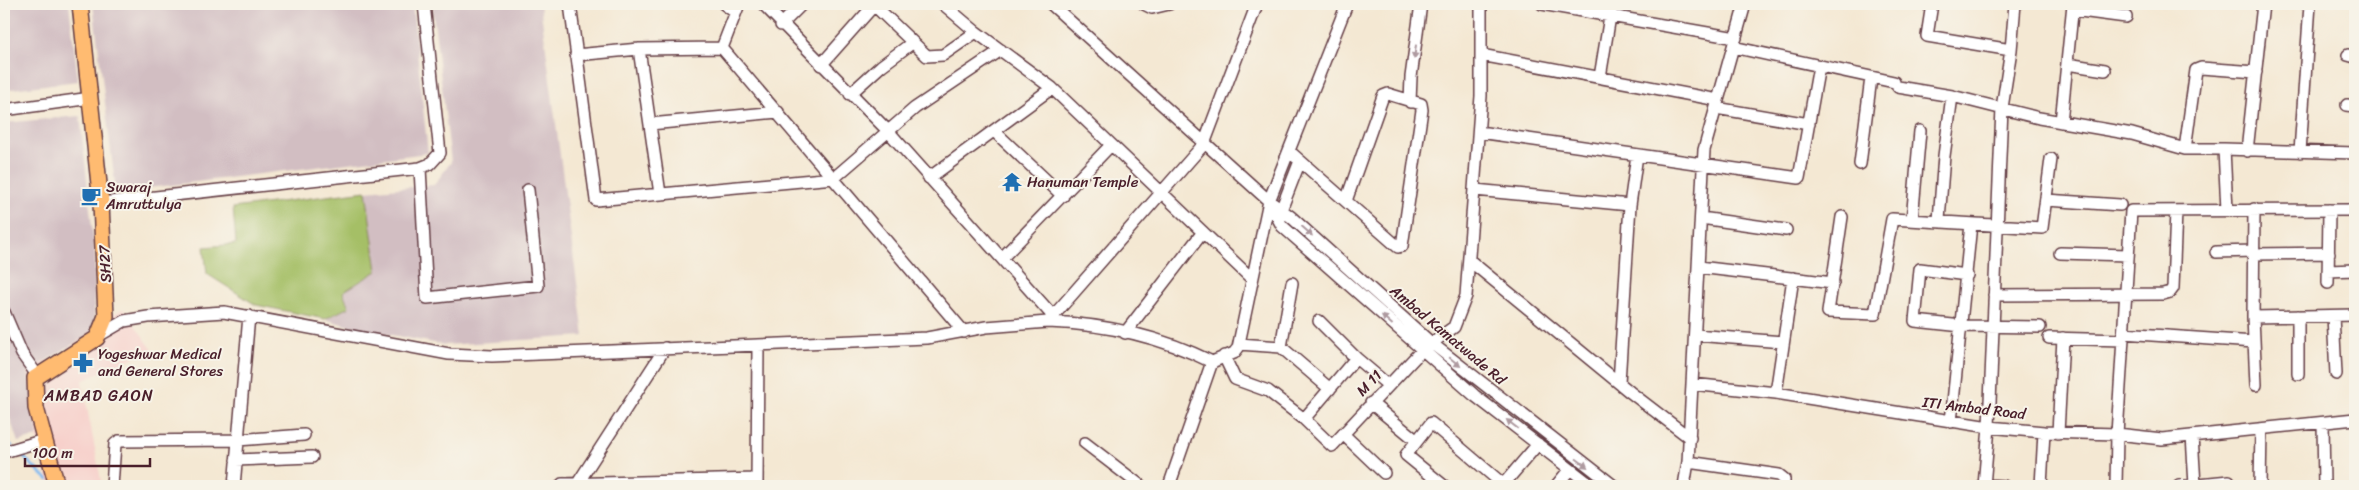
<svg xmlns="http://www.w3.org/2000/svg" width="2359" height="490" font-family="Sriracha,sans-serif">
<rect width="100%" height="100%" fill="#f7f3e8"/>
<filter id="ink" filterUnits="userSpaceOnUse"><feTurbulence type="fractalNoise" baseFrequency=".02" numOctaves="2"/><feDisplacementMap in="SourceGraphic" scale="10" xChannelSelector="R" yChannelSelector="G"/><feConvolveMatrix kernelMatrix="1 2 1 2 8 2 1 2 1" color-interpolation-filters="sRGB"/></filter>
<filter id="wash" filterUnits="userSpaceOnUse"><feTurbulence type="fractalNoise" baseFrequency=".0096" numOctaves="4" result="noise"/><feDisplacementMap in="SourceGraphic" scale="20" xChannelSelector="R" yChannelSelector="G"/><feGaussianBlur stdDeviation="1.12" result="paint"/><feColorMatrix in="noise" values="0 0 0 0 0 0 0 0 0 0 0 0 0 0 0 0 0 1.4 0 .05"/><feComposite in="paint" operator="in"/></filter>
<g filter="url(#wash)">
<rect width="100%" height="100%" fill="#f4e8d3"/>
<path fill="#f7d0cb" d="M123,309L152,349L82,381L102,486H50L19,371L59,357L97,324Z"/>
<path fill="#d2bec2" d="M4,4H69L78,81L4,90Z
M93,4H412L428,153L116,192Z
M432,4H540L584,336L445,345L360,329L325,319L349,307L343,292L377,271L366,191L434,185L451,162Z
M80,116L95,255L94,327L85,337L28,371L38,436L18,442L10,419L4,417V123Z"/>
<path fill="#a5bf66" stroke="#786f48" d="M366,191L377,271L343,292L349,307L325,319L256,305L207,274L204,247L236,244L233,208Z"/>
<g fill="none" stroke-linecap="round" stroke-linejoin="round">
<path stroke="#7fbbf1" stroke-width="2.5" d="M4,439L12,446
M18,452L48,480"/>
</g>
</g>
<g filter="url(#ink)">
<g fill="none" stroke-linecap="round" stroke-linejoin="round">
<defs>
<path id="minor" d="M570,4L596,200L834,178L915,108L1001,50
M724,4L735,12
M763,4L888,131L1053,316
M943,4L976,32L1052,88L1252,279
M1051,4L1269,201L1291,217L1430,342L1614,486
M1144,4L1152,8L1169,4
M1542,4L1736,38
M1932,4L1927,36L2011,50
M874,5L927,56L943,55L976,32
M2073,10L2126,17
M781,25L802,4
M1733,47L1894,82
M722,48L739,4
M639,49L660,194
M576,55L639,49L722,48L964,332
M1481,55L1718,100
M2348,55L2355,57
M2067,64L2105,70
M821,65L875,4
M1600,77L1612,4
M1898,87L1952,96L2039,118L2132,134L2185,149H2224
M850,94L881,66L912,43
M1410,102L1411,77L1421,4
M2347,105L2355,106
M1716,108L1809,124
M4,110L91,98
M2061,122L2073,4
M650,124L778,112
M994,131L1063,196
M1479,132L1799,178L1819,66
M2185,149L2196,70L2201,68L2256,72
M2247,151L2263,4
M1290,152L1398,247L1402,246L1422,110L1421,104L1388,94L1383,96L1346,201
M2300,152L2310,4H2306
M1860,164L1871,78
M420,168L427,298L538,286L528,190
M929,178L1052,88
M1475,190L1630,205
M2046,200L2120,205
M101,203L420,168L430,164L440,153L424,4
M1271,205L1282,226L1474,395L1592,486
M2254,209L2253,317L2256,385
M1281,210L1300,161
M2227,210L2224,149L2355,153
M1842,217L1828,312L1875,314L1892,219L2042,228L2051,159
M1701,218L1786,230
M1912,220L1920,131
M1939,220L1944,156L1952,96
M2216,252L2254,251
M2060,253L2128,255
M2254,254L2329,253
M1002,258L1111,145
M1469,260L1630,392L1690,438
M1699,267L1833,283
M2328,271L2355,270
M1967,275L1920,269L1915,321L1962,326L2040,327
M1292,283L1281,347L1330,389
M2328,283L2329,210
M1994,295L2163,294L2170,292L2173,288L2176,211
M4,312L22,354L37,375
M2298,316V374
M2333,316L2336,374
M2253,317L2355,315
M1048,322C1104,324 1162,337 1212,362
M1125,333L1203,232
M2123,333L2254,342
M100,335L124,321L148,317L224,312L449,354L492,356L927,338L986,327L1048,322L1204,144L1257,4
M1695,335L1783,342
M2049,338L2123,340
M1239,344L1281,347
M1224,356L1235,379L1268,391L1304,419L1332,446L1422,350L1454,327L1466,296L1481,96V4
M1356,358L1388,385
M1619,383L1630,205L1637,155
M1692,384L1704,150L1745,4
M1776,393L1793,278
M1371,403L1417,441
M1304,419L1356,358L1319,321
M1951,422L1971,224
M2323,423L2324,486
M2058,433L2063,338
M1343,434L1384,473
M2192,436L2195,485
M1085,443L1141,486
M4,452L44,440
M236,460L312,457
M1688,462L1779,475L1784,479V486
M562,484L757,479
M757,485L758,346
M1985,485L2004,486
M112,486L115,444L119,441L237,440L304,435
M234,486L249,316
M576,486L665,348
M1169,486L1212,362L1234,353L1238,348L1269,201L1347,4
M1444,486L1406,455L1431,423L1505,486
M1502,486L1538,444
M1556,486L1570,469
M1684,486L1688,462L1692,384L1776,393L1989,427L2044,432L2117,434L2162,439L2355,419
M1984,486L1989,427L2002,108L2011,50L2015,4
M2041,486L2044,432
M2116,486L2117,434L2131,211L2355,210
M2179,486L2229,481
M2260,486L2261,429"/>
<path id="major" d="M57,486L36,408L35,378L97,338L106,316L101,203L80,4"/>
</defs>
<use href="#minor" stroke="#643d44" stroke-width="14"/>
<use href="#major" stroke="#643d44" stroke-width="18"/>
<use href="#minor" stroke="#fff" stroke-width="11"/>
<use href="#major" stroke="#ffbb71" stroke-width="15"/>
</g>
<defs><path id="oneway-solid" d="M-6-.8H1V-3.2L6.5 0L1 3.2V.8H-6Z" transform="scale(1.25)"/></defs>
<g fill="#ae9aa0">
<use href="#oneway-solid" transform="translate(1415 52) rotate(98)"/>
<use href="#oneway-solid" transform="translate(1307 231) rotate(42)"/>
<use href="#oneway-solid" transform="translate(1387 320) rotate(-138)"/>
<use href="#oneway-solid" transform="translate(1455 362) rotate(39)"/>
<use href="#oneway-solid" transform="translate(1512 424) rotate(-142)"/>
<use href="#oneway-solid" transform="translate(1582 463) rotate(37)"/>
</g>
</g>
<defs>
<symbol id="temple-bare" viewBox="-9 -9 18 18"><path d="M0-6L5-2H3V0L6.5 2.5H4V6H1.5V3h-3V6H-4V2.5H-6.5L-3 0V-2H-5Z" fill="#1f6fb2" stroke="#f7f3e8" stroke-width="2.5" paint-order="stroke"/></symbol>
<symbol id="cafe-bare" viewBox="-9 -9 18 18"><path d="M-5.5-4.5H6V0H3Q3 3.5 0 3.5H-2.5Q-5.5 3.5-5.5 0ZM3-3.2v2h1.7v-2ZM-6 4.5H4V6H-6Z" fill="#1f6fb2" stroke="#f7f3e8" stroke-width="2.5" paint-order="stroke"/></symbol>
<symbol id="pharmacy-bare" viewBox="-9 -9 18 18"><path d="M-2-6h4v4h4v4h-4v4h-4v-4h-4v-4h4Z" fill="#1f6fb2" stroke="#f7f3e8" stroke-width="2.5" paint-order="stroke"/></symbol>
</defs>
<g fill-rule="evenodd">
<use href="#temple-bare" x="998" y="168" width="28" height="28"/>
<use href="#cafe-bare" x="77" y="182" width="28" height="28"/>
<use href="#pharmacy-bare" x="69" y="349" width="28" height="28"/>
</g>
<g text-anchor="middle" dominant-baseline="central" stroke-width="4" stroke-linejoin="round" paint-order="stroke">
<g font-size="15" fill="#4a1f2b" stroke="#f7f3e8" text-anchor="start">
<text x="1027" y="182">Hanuman Temple</text>
<text x="106" y="187">Swaraj<tspan x="106" dy="17">Amruttulya</tspan></text>
<text x="98" y="354">Yogeshwar Medical<tspan x="98" dy="17">and General Stores</tspan></text>
</g>
<g font-size="15" fill="#4a1f2b" stroke="#f7f3e8">
<text transform="translate(105 264) rotate(-93)">SH27</text>
<text transform="translate(1448 335) rotate(40)">Ambad Kamatwade Rd</text>
<text transform="translate(1369 383) rotate(-47)">M 11</text>
<text transform="translate(1974 408) rotate(7)">ITI Ambad Road</text>
</g>
<g font-size="16" letter-spacing="1" fill="#4a1f2b" stroke="#f7f3e8">
<text x="99" y="395">AMBAD GAON</text>
</g>
</g>
<rect width="2359" height="490" fill="none" stroke="#f7f3e8" stroke-width="20"/>
<path d="M25 458v8h125v-8" fill="none" stroke="#4a1f2b" stroke-width="2.5"/>
<text x="32" y="458" font-size="15" fill="#4a1f2b" stroke="#f7f3e8" stroke-width="4" paint-order="stroke">100 m</text>
</svg>
